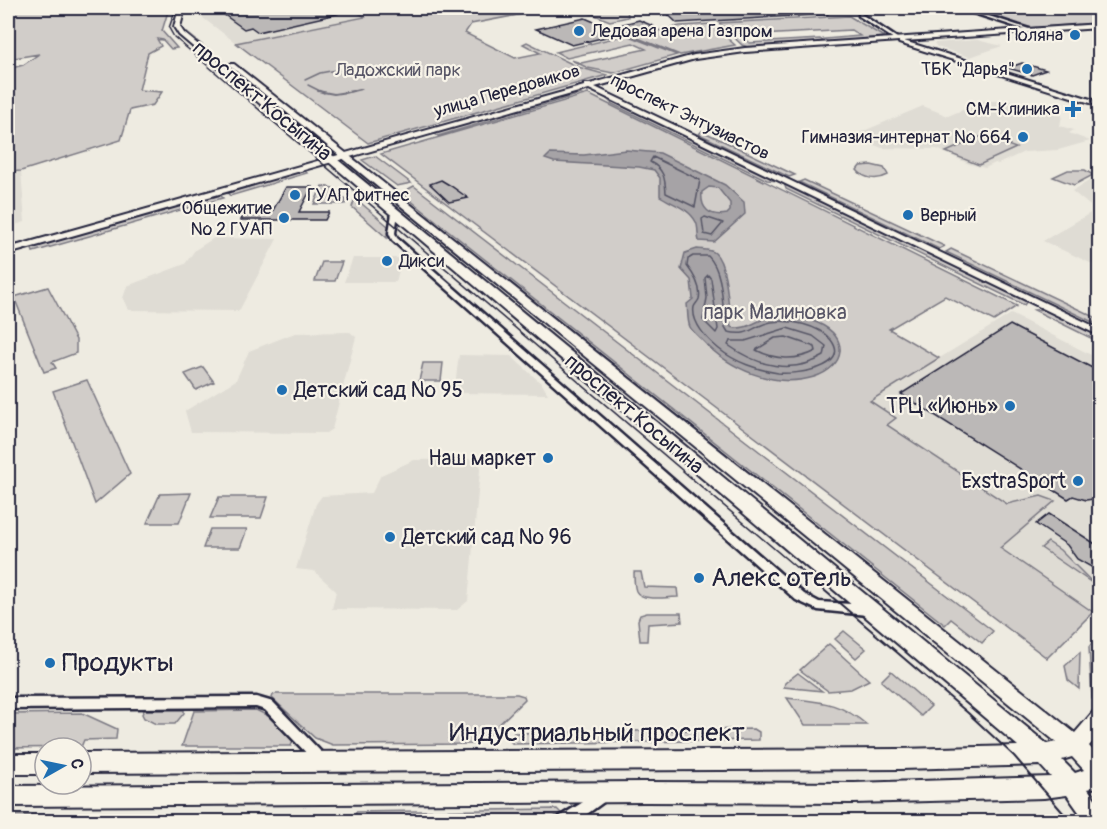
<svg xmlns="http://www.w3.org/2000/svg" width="1107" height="829" font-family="Pangolin,sans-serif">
<rect width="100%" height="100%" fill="#eeebe1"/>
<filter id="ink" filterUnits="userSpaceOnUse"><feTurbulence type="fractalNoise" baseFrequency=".0167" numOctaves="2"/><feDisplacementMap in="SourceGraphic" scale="12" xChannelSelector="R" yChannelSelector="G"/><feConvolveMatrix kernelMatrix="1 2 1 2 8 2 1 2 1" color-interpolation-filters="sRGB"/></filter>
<g filter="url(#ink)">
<path fill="#dfdcd4" d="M205,8H350L365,17L236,43L203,18Z
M977,40L1002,46L970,57L937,47L934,43Z
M984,101H1013L1062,115L1060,126L1074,130L1069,133L1090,141L1058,150L1024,152L998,164L995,163L985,168L969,164L937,149L882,148L852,136L923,106L948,116Z
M21,171L25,222L8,227V172Z
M1099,175H1100L1099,213L1072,191Z
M1092,212L1099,214V267L1043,241Z
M214,238L277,239L239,311L128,310L123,298L127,286L185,264L195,250Z
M353,258H402L396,282H344Z
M1011,314L1099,359V606L1093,612L999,547L886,424L896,418L870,401Z
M350,332L356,337L332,429L326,433L191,432L185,411L236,380L249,351L295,333Z
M459,355L511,356L542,384L548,394L454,393Z
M481,459L468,601L457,610L332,609L336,591L314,571L296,569L316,504L322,496L372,493L381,475L414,460Z"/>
<path fill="#d1cdc9" stroke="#7a7882" stroke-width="1.5" d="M8,8H169L162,31L177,48L171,49L163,40L157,39L161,46L148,53L139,90L162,92L153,105L130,110L121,140L21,171L8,172V69L23,65L39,54L8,59Z
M351,8H627L628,17L610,21L582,10L528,13L471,24L465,33L515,58L540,53L523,44L527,42L578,67L607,75L368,143L236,43L365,17Z
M971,8H1094L1099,10V23L1028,28Z
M849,16L884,37L828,42L824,39L860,36L851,30L743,36L750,43L820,39L824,42L748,47L742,45L719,23Z
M711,24L735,45L680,55L633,36L680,26Z
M183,32H186L327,147L324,148Z
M626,35L677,55L613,73L588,68L571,60L581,63L646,49L633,43L567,58L556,52Z
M574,91L581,94L438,136L432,132Z
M588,94L1017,306L994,321L945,296L889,329L939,358L870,401L896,418L887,425L1007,504L1041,496L1055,501L1000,548L1093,612L1047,658L381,154Z
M607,99H610L780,181L767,180L612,104Z
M702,131L795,175L789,177L699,134Z
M982,136L1016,148L979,165L946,152Z
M375,156L411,183L397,186L362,160Z
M871,165L884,168L888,175C877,181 864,179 857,170L860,166Z
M303,169L307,173L230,196L226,191Z
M1068,170H1085L1093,175L1074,185L1053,177Z
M804,180L944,246H945L939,249L799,182Z
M784,183L1027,301L1024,305L786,189Z
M322,186L333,188L346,200L345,204H314Z
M414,186L993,631L982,643L951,619L945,625L410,200L403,192Z
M218,193L223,198L33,252L31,246Z
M355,198L388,226L387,238L352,207Z
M951,249L1099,319V325L946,252Z
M322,262H342L335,281H315Z
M48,287L76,340V353L52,362L56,368L44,372L14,297Z
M1044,309L1099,336V342L1034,310Z
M423,363H443L441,381H419Z
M203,367L214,382L196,390L185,374Z
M87,380L130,474L95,504L53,391Z
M191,493L179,523H147L160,494Z
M219,497H268L261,518H210Z
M210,529H247L240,548H203Z
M1048,542L1060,550L1095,585L1041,548Z
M634,572H641L644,587L677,588L678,597C668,597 641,602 636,591C634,586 634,577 634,572Z
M647,613H681L682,622L648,624L647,641H640L638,620L640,615Z
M844,631L866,649L856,658L835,639Z
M1099,633V689L1092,698L1089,647Z
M829,644L869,680L851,689L828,691L800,670Z
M1080,652L1079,689L1068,680L1065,666Z
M891,671L931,706L921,716L881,681Z
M798,673L822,691L784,687L785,683Z
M276,694H517L524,696L525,699L485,738L473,744L333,745L315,738L272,698L273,695Z
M787,698C821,702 840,702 867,725H805Z
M144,710H184V713L175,724H156L144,718L142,714Z
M256,710L268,716L292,739L293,741L291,746H182L194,711Z
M82,713L117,729L116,739L84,740L81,747L8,748V714Z
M754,729L759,732V740L513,744L510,741L514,733Z
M557,809L561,813L547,821H355L356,812Z
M8,815L145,816L143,822H8Z
M843,816L852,821L657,822V818Z"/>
<path fill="#a6a3a6" stroke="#716f7b" stroke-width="1.5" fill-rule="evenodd" d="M626,150L660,153L725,185L744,202L745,214L714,242L699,241C697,235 699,228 696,222C689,208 672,204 660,196V178L654,170L639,167L554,162L545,159L550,154L584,155ZM709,187L718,188L730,203V211L727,214C710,217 700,209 702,192Z
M697,249C703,250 710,249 715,253C728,265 728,309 731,327C746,331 755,321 769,317C785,312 804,317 818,323C850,337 846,367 814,377C774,389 729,369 702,340C698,336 692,331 690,327C687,320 688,311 687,304L693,299L691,280L681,269L685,253Z"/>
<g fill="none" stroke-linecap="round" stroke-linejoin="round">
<path stroke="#575666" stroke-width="1.5" d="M653,157L700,180L695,207L666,193C665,178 664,169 650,162Z
M705,217L723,223L712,236L704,234L702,219Z
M693,256H708C724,272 722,306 725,327L728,332C752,337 751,326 771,322C789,319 819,325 831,340C852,368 795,375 778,373C758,370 735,362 719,349C708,340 691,323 694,307C695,304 698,302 699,299C702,287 694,275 687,266L688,259Z
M708,275L711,279L718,329L716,333L703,320L707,298L705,278Z
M787,328L813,336L826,346L824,356C792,375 757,366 728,345L730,341H745Z
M786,337L815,347L816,351C797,361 775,360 756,350L775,338Z"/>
<path stroke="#716f7b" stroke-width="1.5" d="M305,80L320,73L352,67
M308,85L324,93
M345,93L362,89"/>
<path stroke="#716f7b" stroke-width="2" d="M318,91L334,94L353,91"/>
</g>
<path fill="#bbb8b7" stroke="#22223b" stroke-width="1.5" d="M241,8H324L337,14L258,32L251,27L244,29L223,14L245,10Z
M661,8H827L828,14L677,23Z
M585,18L608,28L639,20L653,26L572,45L536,29Z
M1022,63L1046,70L1032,75L1008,68Z
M441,180L451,186L468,198L449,202L430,184Z
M286,187H312L299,212H329L325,220H241L245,212H272Z
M1010,325L1100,372V497L1096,495L1093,499L1086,500L1073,496L1068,499L901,394Z
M1049,514L1100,547V572L1077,559L1067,545L1036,524Z"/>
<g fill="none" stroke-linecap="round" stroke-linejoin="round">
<defs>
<path id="street" d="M961,8H964L1029,29L1026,30L961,9Z
M859,14H861L897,38L894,39L859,16Z
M395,211L398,213L395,233L397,238L804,594L819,602L867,605L871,607L872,610L871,613L867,615L818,610L796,600L392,240L389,233L392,213Z
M256,697L273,702L324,755L326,759L324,763L320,765L316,763L265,710L256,707L8,709V698Z
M601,791L605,793L607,797L605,801L576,822H558L559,817Z"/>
<path id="secondary" d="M1100,24V28L904,41L1100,102V106L899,43V41L745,52L695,59L595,87L1100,329V336L589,89L8,254V248L584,86V84H590L694,55L745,48Z"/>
<path id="primary" d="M179,8H185L180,27L184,33L1047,744L1056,742L230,66V64H234L1075,733L1093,712L1100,710V734L1089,746L1100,758V786L1088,789L1100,805V822H1086L1067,795L1044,798L854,803L644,802L8,806V786L644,782L854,783L1051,777L1040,765L901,769L81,773V753L901,749L1018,746L179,35L174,27ZM1072,757L1084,770L1075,773L1062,760Z
M8,754H45V774H8Z"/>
</defs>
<use href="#street" stroke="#22223b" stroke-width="5"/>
<use href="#secondary" stroke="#22223b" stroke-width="4"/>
<use href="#primary" stroke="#22223b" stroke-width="4"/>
<use href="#street" fill="#f7f3e8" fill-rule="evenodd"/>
<use href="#secondary" fill="#f7f3e8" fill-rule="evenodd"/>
<use href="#primary" fill="#f7f3e8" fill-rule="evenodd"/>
<path stroke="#22223b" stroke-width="1.5" d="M176,8L169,28L174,37L798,569"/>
<path stroke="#22223b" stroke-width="2" d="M797,567L968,713L1014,756L1071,822"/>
</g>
</g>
<g fill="#1f6fb2" stroke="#f7f3e8" stroke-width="2">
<circle cx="579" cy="31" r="6"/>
<circle cx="1075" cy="35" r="6"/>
<circle cx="1027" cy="69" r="6"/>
<path d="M1070 100h6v6h6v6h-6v6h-6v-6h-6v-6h6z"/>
<circle cx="1023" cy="137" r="6"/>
<circle cx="295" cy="195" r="6"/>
<circle cx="908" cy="215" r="6"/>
<circle cx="284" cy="218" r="6"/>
<circle cx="387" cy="261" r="6"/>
<circle cx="282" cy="390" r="6"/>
<circle cx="1010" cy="406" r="6"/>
<circle cx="548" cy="458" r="6"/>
<circle cx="1078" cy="481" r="6"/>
<circle cx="390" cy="537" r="6"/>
<circle cx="699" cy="578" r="6"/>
<circle cx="50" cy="663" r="6"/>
</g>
<g text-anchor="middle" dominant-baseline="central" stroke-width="4.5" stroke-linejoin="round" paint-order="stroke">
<g font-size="18" fill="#22223b" stroke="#f7f3e8" text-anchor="end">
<text x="591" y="31" text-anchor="start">Ледовая арена Газпром</text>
<text x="1063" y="35">Поляна</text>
<text x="1015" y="69">ТБК "Дарья"</text>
<text x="1060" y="109">СМ-Клиника</text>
<text x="1011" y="137">Гимназия-интернат № 664</text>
<text x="307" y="195" text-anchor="start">ГУАП фитнес</text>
<text x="272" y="208">Общежитие<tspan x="272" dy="21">№ 2 ГУАП</tspan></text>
<text x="920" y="215" text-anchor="start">Верный</text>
<text x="399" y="261" text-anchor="start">Дикси</text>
</g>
<g font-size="18" fill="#575566" stroke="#f7f3e8">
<text x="398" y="70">Ладожский парк</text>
</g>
<g font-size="18" fill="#22223b" stroke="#f7f3e8">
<text transform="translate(507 91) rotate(-16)">улица Передовиков</text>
<text transform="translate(690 117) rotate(26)">проспект Энтузиастов</text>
</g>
<g font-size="21" fill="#22223b" stroke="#f7f3e8">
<text transform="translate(262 101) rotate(40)">проспект Косыгина</text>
<text transform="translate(634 414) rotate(40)">проспект Косыгина</text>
</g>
<g font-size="21" fill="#575566" stroke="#f7f3e8">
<text x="775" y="312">парк Малиновка</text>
</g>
<g font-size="21" fill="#22223b" stroke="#f7f3e8" text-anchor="end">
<text x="294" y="390" text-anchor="start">Детский сад № 95</text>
<text x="998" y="406">ТРЦ «Июнь»</text>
<text x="536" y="458">Наш маркет</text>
<text x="1066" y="481">ExstraSport</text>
<text x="402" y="537" text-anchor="start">Детский сад № 96</text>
</g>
<g font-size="26" fill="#22223b" stroke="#f7f3e8" text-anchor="start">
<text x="711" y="578">Алекс отель</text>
<text x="62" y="663">Продукты</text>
</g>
<g font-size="26" fill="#22223b" stroke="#f7f3e8">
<text x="597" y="733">Индустриальный проспект</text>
</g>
</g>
<rect width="1107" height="829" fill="none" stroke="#f7f3e8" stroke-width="30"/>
<rect x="15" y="15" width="1077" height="799" fill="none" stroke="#22223b" stroke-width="2" filter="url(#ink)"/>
<g transform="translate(63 766) rotate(81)"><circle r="28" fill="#f7f3e8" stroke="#a29fa3" stroke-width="1.5"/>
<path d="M0-4.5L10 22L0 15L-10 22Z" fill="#1f6fb2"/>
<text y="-9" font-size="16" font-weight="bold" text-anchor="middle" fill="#22223b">С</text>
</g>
</svg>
